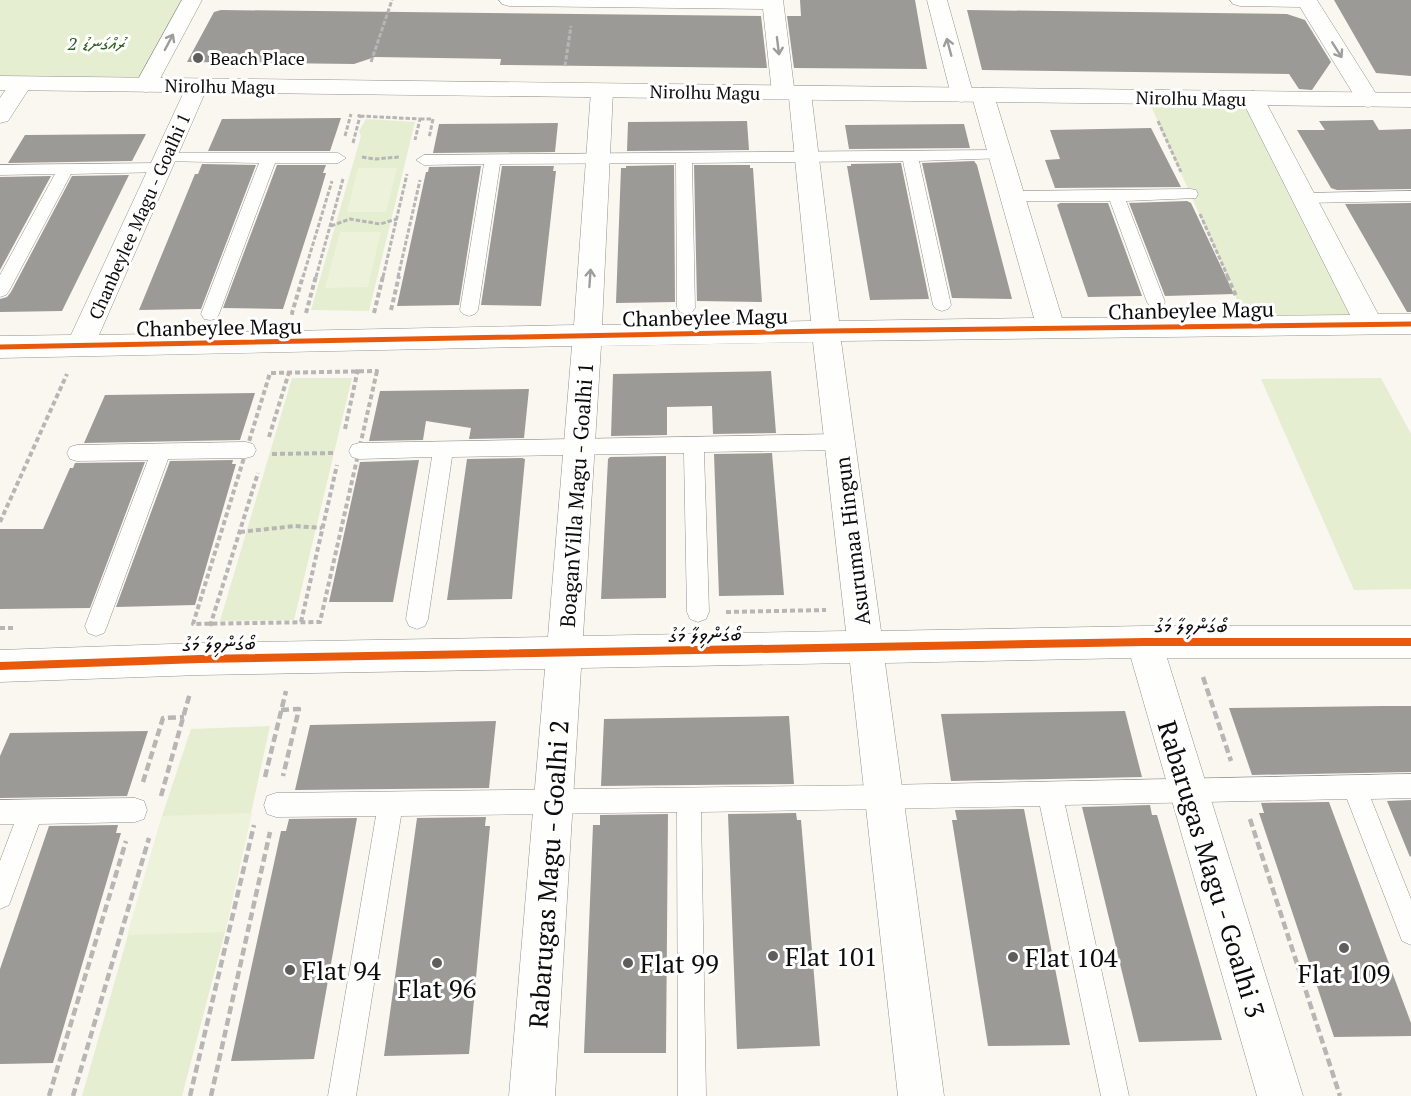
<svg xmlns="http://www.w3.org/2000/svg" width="1411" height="1096" font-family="'PT Serif','Noto Sans Thaana',serif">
<rect width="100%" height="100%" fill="#faf7f0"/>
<path fill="#e5eed1" d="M0,0H193L143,87L0,85Z
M1147,97L1253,98L1369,324L1249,326Z
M366,119L415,122L369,311L311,310L361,136L359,131Z
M292,378H352L294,620L220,621Z
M1381,378L1411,434V589L1354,590L1261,379Z
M270,726L225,932L182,1096H82L162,816L191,729Z"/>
<path fill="#edf2db" d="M358,168H397L386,212H347Z
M340,232H381L368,287L325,288Z
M252,813L225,932L127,935L162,816Z"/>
<path fill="#9c9a96" d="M800,0H915L927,69L794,68L787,16H801Z
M1334,0H1411V76L1376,73Z
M221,10L761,16L767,68L500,65L501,59L375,57L354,64L187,62L214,12Z
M967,10L1287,14L1305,20L1331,62L1312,90L1299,89L1289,74L982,70Z
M341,118L330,151H208L222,119Z
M1373,120L1379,130L1411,129V189L1337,190L1331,188L1297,130H1325L1319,121Z
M747,121L749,150L627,151L628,122Z
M558,123L555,152L433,153L439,124Z
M964,124L970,148L849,149L845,125Z
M1151,128L1181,187L1055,188L1045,160L1060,159L1050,130Z
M146,134L132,161L8,163L25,135Z
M974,161L977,165L1012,299L952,298L922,163Z
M901,163L929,299L870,300L847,166H851V164Z
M202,164L256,165L201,309L139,310L195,174H198Z
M277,165H326L323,173H326L319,197L283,309L223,308Z
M674,165L675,302L616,303L621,168H626V166Z
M694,165H750V168H753L762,302L697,301Z
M481,166L459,305L397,306L426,172H428L429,167Z
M502,166H554L553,171H556L541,306L481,305Z
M129,175L62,311L0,312V299L7,297L11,292L72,176Z
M51,176L0,270V177Z
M1187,201L1191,203L1234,294L1165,296L1129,203Z
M1060,203H1108L1142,296L1088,297L1057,205Z
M1411,203V312H1407L1345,204Z
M771,371L776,433L713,434L712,406L667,407V435L611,436L613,374Z
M529,389L524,438L469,439L471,428L426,421L423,440L369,441L380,391Z
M255,393L240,440L84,443L105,395Z
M772,453L784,595L719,596L714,454Z
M666,456V598L601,599L608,459L610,457Z
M522,458L525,459L512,599L447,600L467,459Z
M233,460L232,464H236L195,605L116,607L170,461Z
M419,460L393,602H329L360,462Z
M145,462L90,608L0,609V529H43L70,468H73L75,463Z
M1383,706H1411V772L1252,775L1229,708Z
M1125,711L1142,777L951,781L941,714Z
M789,716L794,784L601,786L604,719Z
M496,721L489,788L295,790L310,725Z
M148,731L127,796L0,798V756L10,733Z
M1411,800V856L1410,857L1387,801Z
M1329,802L1411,1023V1036L1334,1037L1259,813H1264L1261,803Z
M1150,805L1152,815H1157L1222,1040L1139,1042L1082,807Z
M1024,809L1070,1045L988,1046L952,820H957L955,810Z
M796,813L797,820H801L820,1046L737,1049L728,814Z
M668,814L666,1053H584L593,825H600V815Z
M486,817L485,826H490L469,1054L384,1056L417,818Z
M357,818L314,1059L231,1061L281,831H286L289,819Z
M118,825L116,833H121L53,1063L0,1064V969L49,826Z"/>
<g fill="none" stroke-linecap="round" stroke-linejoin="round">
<defs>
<path id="service" d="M1000,150L1005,152L1008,155L1005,158L919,161L951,305L948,309L942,311L936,309L933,305L903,161L692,163L695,308L692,312L686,314L680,312L677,308L676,163L500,164L478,310L475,314L469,316L463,314L460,310L484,164L424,165L416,160L424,155Z
M165,153H338L346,158L338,163H275L219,314L216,319L210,320L204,319L201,314L259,163L160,161L157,158L160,155Z
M160,163L166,164L168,168L166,172L71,174L9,291L6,295L0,297V275L55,174L0,175V165Z
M1190,189L1196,190L1198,194L1196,198L1126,201L1165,302L1162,306L1156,308L1150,306L1147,302L1110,201H1012L1006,200L1004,196L1006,192L1012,191Z
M1411,191V201L1304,203L1298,202L1296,198L1298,194L1304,193Z
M840,434L847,437L850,442L847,447L840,450L704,452L709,612L706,619L698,622L690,619L687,612L684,453L452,457L428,619L425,626L417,629L409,626L406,619L432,457L359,459L352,457L349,451L352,445L359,443Z
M246,442L253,444L256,450L253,456L246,458L168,459L107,626L104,633L96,636L88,633L85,626L148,460L77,461L70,459L67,453L70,447L77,445Z
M1411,774V798L1371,799L1411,899V945L1402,941L1347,799L1065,805L1129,1096H1101L1040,806L701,812L706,1096H678L677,812L401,816L356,1096H328L376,816L276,817L267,814L264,805L267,796L276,793L884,785Z
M135,798L144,801L147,810L144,819L135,822L39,824L9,905L0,909V861L14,824H0V800Z"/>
<path id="minor" d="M182,0H202L154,90L146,92L138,90L135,85Z
M499,0H783L794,88H808L811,93L839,321L1034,318L972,97L962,102L954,100L951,95L927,0H947L973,93L983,88L991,90L994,95L1062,318L1350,315L1241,98L1245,93L1253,91L1261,93L1378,314H1411V334L841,341L881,631L1144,626H1411V658H1167L1303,1096H1257L1131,658L885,663L944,1096H898L850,663L581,668L555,1096H509L545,669L200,675L0,682V650L200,643L548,637L572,346L0,358V336L71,335L189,81L197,79L205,81L208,86L99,335L574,325L591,91L594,86L602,84L610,86L613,91L602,325L811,321L789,98H775L772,93L763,9L509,6L502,4ZM813,342L846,631L583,636L601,346Z
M1230,0H1317L1380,100L1376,105L1368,107L1360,105L1300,7L1240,6L1233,4Z
M21,77L29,79L32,84L8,121L0,123V98L13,79Z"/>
<path id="tertiary" d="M0,76L1411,93V107L0,90Z"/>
</defs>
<use href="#service" stroke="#93928f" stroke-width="1"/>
<use href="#minor" stroke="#93928f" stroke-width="1"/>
<use href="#tertiary" stroke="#93928f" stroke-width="1"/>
<path stroke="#b7b6b5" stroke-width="3" stroke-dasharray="4.5 2" stroke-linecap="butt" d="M371,62L392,0
M565,66L571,26
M360,116L420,119L415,140
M420,119H433L429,138
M1158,121L1181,172
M345,136L351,114
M353,143L360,116L357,115
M362,157L375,159L399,157
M1200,214L1228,277
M331,226L350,219L380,224L397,219
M303,277L332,181
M316,277L343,179
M383,277L407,174
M398,277L420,180"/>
<path stroke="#b7b6b5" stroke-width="4" stroke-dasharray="5 3" stroke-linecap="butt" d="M1227,276L1237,298
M391,310L399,276
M294,313H292L303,276
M306,313L316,276
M374,313L383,276
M377,371L320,622L193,624L270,373Z
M345,429L358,369
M269,437L290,369
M272,454L333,453
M0,522L67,374
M240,532L295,526L322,528
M726,612L826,610
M301,622L337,465
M210,626L258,473
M0,628H15"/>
<path stroke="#b7b6b5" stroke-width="4.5" stroke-dasharray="8 4" stroke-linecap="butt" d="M1203,677L1231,761
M281,710L299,709L283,776
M265,777L286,691
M143,782L163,718L184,717
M161,796L190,693
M1250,819L1340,1096
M49,1096L126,841
M73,1096L149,838
M190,1096L254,825
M211,1096L270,832"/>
<use href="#service" fill="#fefefd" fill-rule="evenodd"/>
<use href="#minor" fill="#fefefd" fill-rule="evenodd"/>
<use href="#tertiary" fill="#fefefd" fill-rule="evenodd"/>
<defs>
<path id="cycleway-far1" d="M0,347L826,331L1411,324"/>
<path id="cycleway" d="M0,666L200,659L1144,642H1411"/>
</defs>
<use href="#cycleway-far1" stroke="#fff" stroke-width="9"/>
<use href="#cycleway" stroke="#fff" stroke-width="11"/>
<use href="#cycleway-far1" stroke="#e8590c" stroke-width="5"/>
<use href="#cycleway" stroke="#e8590c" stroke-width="8"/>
</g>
<defs><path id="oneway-shaft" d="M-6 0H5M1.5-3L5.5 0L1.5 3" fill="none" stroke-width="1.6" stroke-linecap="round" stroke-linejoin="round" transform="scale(1.5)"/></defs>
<g stroke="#9d9d9d">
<use href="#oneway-shaft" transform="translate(169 42) rotate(-62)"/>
<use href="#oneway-shaft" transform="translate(778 46) rotate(83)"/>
<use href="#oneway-shaft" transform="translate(949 47) rotate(-105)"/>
<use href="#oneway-shaft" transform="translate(1337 50) rotate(58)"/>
<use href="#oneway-shaft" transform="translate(590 278) rotate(-86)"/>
</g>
<g fill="#5f5e5c" stroke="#fff" stroke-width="2">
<circle cx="198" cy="58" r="6"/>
<circle cx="1344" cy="948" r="6"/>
<circle cx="773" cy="956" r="6"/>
<circle cx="1013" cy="957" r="6"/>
<circle cx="437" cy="963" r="6"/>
<circle cx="628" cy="963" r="6"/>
<circle cx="290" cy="970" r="6"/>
</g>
<g text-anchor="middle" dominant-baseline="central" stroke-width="6" stroke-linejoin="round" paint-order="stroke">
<g font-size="18" font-style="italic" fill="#315f20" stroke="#fff">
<text x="96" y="43">ރުއްގަނޑު 2</text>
</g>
<g font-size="18" fill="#0c0c0c" stroke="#fff" text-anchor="start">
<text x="210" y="58">Beach Place</text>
</g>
<g font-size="18" fill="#0c0c0c" stroke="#fff">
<text transform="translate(220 86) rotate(1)">Nirolhu Magu</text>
<text transform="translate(705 92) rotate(1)">Nirolhu Magu</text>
<text transform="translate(1191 98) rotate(1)">Nirolhu Magu</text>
<text transform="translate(139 216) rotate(-66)">Chanbeylee Magu - Goalhi 1</text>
</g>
<g font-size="21" fill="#0c0c0c" stroke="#fff">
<text transform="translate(1191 310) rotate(-1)">Chanbeylee Magu</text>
<text transform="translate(705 317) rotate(-1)">Chanbeylee Magu</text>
<text transform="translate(219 327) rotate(-1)">Chanbeylee Magu</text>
<text transform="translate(576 495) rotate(-86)">BoaganVilla Magu - Goalhi 1</text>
<text transform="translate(852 541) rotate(-97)">Asurumaa Hingun</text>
<text x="1191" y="625">ބޯގަންވިލާ މަގު</text>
<text transform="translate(705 634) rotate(-1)">ބޯގަންވިލާ މަގު</text>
<text transform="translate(219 643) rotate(-1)">ބޯގަންވިލާ މަގު</text>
</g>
<g font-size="26" fill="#0c0c0c" stroke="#fff">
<text transform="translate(1212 869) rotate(73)">Rabarugas Magu - Goalhi 3</text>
<text transform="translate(548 874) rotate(-86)">Rabarugas Magu - Goalhi 2</text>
</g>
<g font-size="26" fill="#0c0c0c" stroke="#fff" text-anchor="start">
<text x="785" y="956">Flat 101</text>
<text x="1025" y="957">Flat 104</text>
<text x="640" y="963">Flat 99</text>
<text x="302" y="970">Flat 94</text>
<text x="1344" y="973" text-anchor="middle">Flat 109</text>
<text x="437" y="988" text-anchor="middle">Flat 96</text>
</g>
</g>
</svg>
